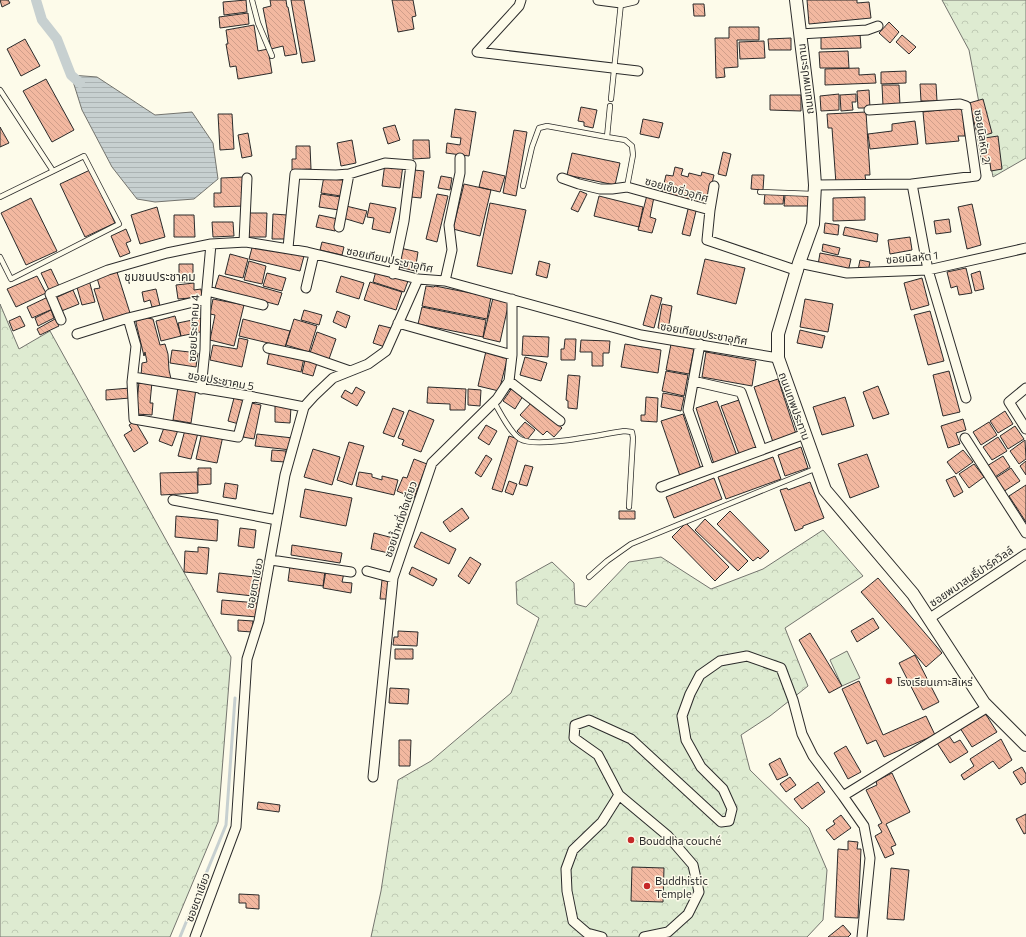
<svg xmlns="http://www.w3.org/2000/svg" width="1026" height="937" font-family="Commissioner,'Noto Sans Thai',sans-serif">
<defs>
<pattern id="forest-crowns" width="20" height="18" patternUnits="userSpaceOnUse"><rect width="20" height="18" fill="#deebd1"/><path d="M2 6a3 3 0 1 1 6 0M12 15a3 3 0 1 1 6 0" fill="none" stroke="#bfcab4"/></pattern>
<pattern id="water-rules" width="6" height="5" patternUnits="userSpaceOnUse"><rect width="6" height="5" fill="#c7d0d0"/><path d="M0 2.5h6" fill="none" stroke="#abb3b3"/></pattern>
<pattern id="building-back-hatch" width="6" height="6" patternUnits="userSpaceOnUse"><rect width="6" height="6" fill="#f2b8a0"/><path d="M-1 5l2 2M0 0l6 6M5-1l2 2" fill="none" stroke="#d09e8a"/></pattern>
</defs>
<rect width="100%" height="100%" fill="#fdfbea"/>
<path fill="url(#forest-crowns)" stroke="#74746e" d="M942,0H1026V158L993,177L969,50Z
M0,304L19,349L50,331L231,657L218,822L170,937H0Z
M823,530L863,576L785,628L808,686L770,716L741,735L750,770L809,828L827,870L823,920L807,937H371L381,891L398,780L431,761L511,693L539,618L517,604L516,582L552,562L574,583L575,604L586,607L629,562L661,557L711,589L763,569Z"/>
<path fill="#deebd1" stroke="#74746e" d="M847,651L860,678L842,686L830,660Z"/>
<path fill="url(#water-rules)" stroke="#74746e" d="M71,75L97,77L155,115L192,112L213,143L218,179L194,199L155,202L137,199L112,167L82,110Z"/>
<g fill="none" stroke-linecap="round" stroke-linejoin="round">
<path stroke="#c7d0d0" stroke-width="3" d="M180,937L226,825L235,698"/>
<path stroke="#c7d0d0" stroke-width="10" d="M36,0L42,20L57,39L71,75L80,83"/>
</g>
<path fill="url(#building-back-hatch)" stroke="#2b2b2b" d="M0,0H8L10,3L2,7Z
M246,0L247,12L224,15L223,2Z
M270,0H286L287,7H288L297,54L285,56L283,46L271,49L263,8L271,6Z
M291,0H304L315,61L302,63Z
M392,0H413L416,16L412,17L414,29L398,32Z
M807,0H857V3L869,2L871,18L809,24Z
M693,4H704L705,16H694Z
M248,13L249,24L220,28L219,17Z
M889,22L899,32L890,43L879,33Z
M254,25L258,51L268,49L272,73L238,79L236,66L230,67L226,44H228L226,30Z
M729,27H759V40H737L738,67L724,68L725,77L716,78L715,38H729Z
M860,34L861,48L821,49V35Z
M902,35L916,47L909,54L896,42Z
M791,38V50H769L768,39Z
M25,39L40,66L21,76L7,49Z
M764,41L765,58L740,59L739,42Z
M848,51L849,68H820L819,52Z
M859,68V75L875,74L876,83L825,85V69Z
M906,71V83L881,84V72Z
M46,79L74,130L52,142L23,91Z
M920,84H936L937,101H921Z
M882,85H899L900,105L883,106Z
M869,90L870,108H858L857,91Z
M839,94V110L821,111L820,96Z
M856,94V102H852L853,110L841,111L840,95Z
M770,95H801V111L770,110Z
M983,99L992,133L978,137L969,103Z
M581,107L597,110L593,128L584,126V122L578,121Z
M962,107L965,136H958L959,141L926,144L923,112Z
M455,109L476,112L469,156L446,153L447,143L460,145L461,138L451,137Z
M866,112L870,175H865L866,182L836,184L832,128H828L827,114Z
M218,114H232L234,149L220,150Z
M643,119L663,123L659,138L640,134Z
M915,121L918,144L870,149L868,134L892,131V124Z
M395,125L400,140L388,144L383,128Z
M0,127L9,143L0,147Z
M514,130L527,132L516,196L503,193Z
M248,133L252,156L242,158L238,135Z
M998,136L1002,169L991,171L990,163L982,164L978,139Z
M352,140L356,163L341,166L337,143Z
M413,140H429L430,158L413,159Z
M296,146H310L311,169L292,170V159H296Z
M723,152L731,154L726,176L718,174Z
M572,153L620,163L615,185L567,175Z
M385,163L403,165L400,188L382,186Z
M675,167L683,169L681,175L688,177L689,173L701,176L702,172L714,175L707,204L662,192L666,175L673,176Z
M90,170L115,223L85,237L60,184Z
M414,170L424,171L421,198L411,197Z
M483,171L505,176L500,192L479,187Z
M752,175H764L763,190L751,189Z
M324,176L344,179L341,196L321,193Z
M441,176L452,178L450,190L438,188Z
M243,177L244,206L214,207V193H221V178Z
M464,184L491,190L480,236L453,229Z
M580,191L587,194L578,212L571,209Z
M765,193L784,194L783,204H764Z
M321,194L341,197L339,210L319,207Z
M437,194L448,196L437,242L426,239Z
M647,195L654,197L650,217L656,219L652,233L638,230Z
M785,195H811V206H784Z
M599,196L643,207L639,227L594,216Z
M865,197V220L833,221V198Z
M31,198L57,251L26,265L1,213Z
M370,203L396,208L390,233L372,229L374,218L367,217Z
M490,203L526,210L512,274L477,266Z
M972,204L981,245L967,249L958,207Z
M689,205L697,207L690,236L682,234Z
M346,206L367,211L363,224L343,218Z
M157,207L165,237L140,244L131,215Z
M248,213H267L266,237H248Z
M273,214L287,215L286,239H272Z
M174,215H194L195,237H174Z
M319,215L338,219L335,231L316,227Z
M949,219L951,232L936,234L934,221Z
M212,222H233L234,236L213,237Z
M825,223L839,225L838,235L824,233Z
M845,227L878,234L877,242L843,235Z
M126,229L131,241L126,243L130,253L120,257L111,236Z
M910,237L912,250L890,254L888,240Z
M322,242L344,247L342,255L320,250Z
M253,244L304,256L300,271L249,259Z
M823,244L840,248L838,255L822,251Z
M400,248L418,252L415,271L396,266Z
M820,253L851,259L848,272L818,265Z
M230,254L248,259L243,278L225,274Z
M705,259L745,268L736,304L697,294Z
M860,260L870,262L868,272L858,270Z
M249,261L266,266L262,284L244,280Z
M539,261L550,264L547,278L536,275Z
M179,264H193V282H179Z
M966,268L972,293L959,295L957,286L951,288L947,272Z
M51,269L59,286L49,290L41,273Z
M376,271L408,281L404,292L373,282Z
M980,271L984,289L975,291L971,274Z
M117,272L130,313L104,321L94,289L100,288L97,278Z
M267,273L286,278L282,291L263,286Z
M219,275L282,293L278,305L215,288Z
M37,276L46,293L16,307L7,289Z
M341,276L364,283L359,299L336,292Z
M922,278L929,305L911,310L904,283Z
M89,280L95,302L82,305L76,284Z
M370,282L402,292L396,310L364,300Z
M194,283V290L201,289L202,297L178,299L176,285Z
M426,286L434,287L435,286L491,297L487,319L422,306Z
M156,289L160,306L152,307L150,300L144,302L142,292Z
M73,290L79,304L59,312L53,299Z
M651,295L662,298L654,328L643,325Z
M50,296L55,308L32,318L27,307Z
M493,298L509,302L500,342L483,338Z
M213,299L244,305L234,346L210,340L215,315L210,314Z
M805,299L833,304L828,332L800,327Z
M662,304L672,306L668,330L658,328Z
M422,307L486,320L483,337L418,324Z
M51,310L54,318L38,326L35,318Z
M304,310L322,315L319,325L301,320Z
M337,311L350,316L346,328L333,322Z
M930,311L944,361L928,365L914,315Z
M20,316L25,326L13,331L9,321Z
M175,316L181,336L161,341L156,321Z
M147,318L153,319L160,345L165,344L168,354L169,370L171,379L141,376L142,363L147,362L145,352L144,356L136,323V321Z
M202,318L205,331L181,336L178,323Z
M55,319L59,326L40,335L37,329Z
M243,319L290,331L285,347L239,336Z
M294,319L317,326L309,352L286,345Z
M379,325L391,328L385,347L373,343Z
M800,330L825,336L822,348L797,343Z
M317,332L336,339L329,359L310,353Z
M523,336L549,337L548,357L522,355Z
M239,338L248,340L242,367L210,360L213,345L237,349Z
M565,339H576L575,360H561V349H564Z
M581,340L610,341L609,353H603V366H592V352H580Z
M625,344L661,350L658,373L621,367Z
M671,344L694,349L689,374L666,370Z
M172,350L198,353L196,367L170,363Z
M270,350L304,358L301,372L267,364Z
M486,351L508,356L499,391L478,386Z
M706,352L756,361L752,386L702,377Z
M525,357L547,363L541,381L520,375Z
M305,360L317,363L313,376L302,373Z
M666,371L688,375L684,396L662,391Z
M949,371L960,412L943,416L933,375Z
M568,375L580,376L577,409L568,408V401L566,400Z
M778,379L796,434L773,442L754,387Z
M139,381L152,382L150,403H153L152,415L136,414Z
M878,386L889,414L873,419L863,392Z
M178,387L196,389L191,423L173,420Z
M356,387L365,392L357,406L341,397L345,390L352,394Z
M428,387L466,389L465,410H450V404L427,403Z
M130,388V398L106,400V390Z
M512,388L523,396L515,409L503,401Z
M468,389L481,390L480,406L468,405Z
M663,393L684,397L681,411L661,407Z
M646,397L658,398L657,422L641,421V415H645Z
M845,397L854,426L822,435L813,407Z
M234,398L245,401L239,424L228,421Z
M742,399L759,447L739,454L721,406Z
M717,401L737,456L714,464L696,408Z
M532,402L562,428L554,437L547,431L543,435L520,415Z
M251,403L261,405L254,439L243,437Z
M275,406L291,407L290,423L275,422Z
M393,408L404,412L394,437L383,433Z
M409,410L434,420L421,452L402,445L404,440L398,438Z
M1005,411L1013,424L998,433L990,421Z
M683,414L701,469L680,476L661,421Z
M963,419L966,430L956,433L960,444L948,448L941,426Z
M135,421L148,443L134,452L124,435L132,430L129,425Z
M525,422L535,430L527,440L517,431Z
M989,422L997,435L981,445L973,432Z
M165,425L178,430L172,446L159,441Z
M486,425L497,431L489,445L478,438Z
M1015,426L1024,439L1008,449L1000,436Z
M185,430L198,433L191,459L178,456Z
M202,432L223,436L217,463L196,459Z
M257,434L293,438L291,450L255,446Z
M509,436L518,439L502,492L492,489Z
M998,437L1007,451L992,460L983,447Z
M1025,440L1026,459L1019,464L1010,451Z
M349,442L364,446L352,485L337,480Z
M801,447L808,468L785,476L778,455Z
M313,449L340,457L332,485L304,477Z
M272,450L286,451L285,462L271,461Z
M963,450L973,462L956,474L947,462Z
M867,454L879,487L850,498L838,464Z
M486,455L492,459L481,477L475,473Z
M1003,456L1010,467L995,477L987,466Z
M773,457L781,479L726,499L718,477Z
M414,459L427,464L414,498L397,491L403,477L407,478Z
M1026,461V475L1020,466Z
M974,464L984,477L969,488L959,474Z
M525,465L533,467L527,486L519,484Z
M198,468H211V484L198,485Z
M1011,468L1020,481L1003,492L994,479Z
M197,472L198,493L161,495L160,473Z
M359,472L372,474V477L382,480V476L398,480L394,495L356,486Z
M955,476L963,492L954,497L946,480Z
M714,478L722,499L674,518L666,497Z
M509,481L517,484L513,495L505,492Z
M810,482L824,518L803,526V528L795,531L780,490L787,488L788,490Z
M225,483L238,485L236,499L223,497Z
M1026,485V522L1009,496Z
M305,489L352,498L346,526L300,517Z
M462,508L469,518L450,532L443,522Z
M619,511H635V519H619Z
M730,511L769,551L760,559L758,557L753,561L717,524Z
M176,516L218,520L217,541L175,537Z
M705,519L748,561L738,571L695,530Z
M686,523L729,567L715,581L672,537Z
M240,528L256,530L254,548L238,546Z
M421,532L456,549L449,564L414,547Z
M374,533L397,539L393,554L371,549Z
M292,545L342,553L340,563L291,555Z
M198,547L209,548L207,574L184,572L185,551L198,552Z
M470,557L481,564L469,584L458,576Z
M290,566L325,571L323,586L288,581Z
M412,567L437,579L433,586L409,574Z
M326,570L344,573L342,582L352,583L351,593L323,588Z
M219,573L264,578L262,597L217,592Z
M878,578L942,653L926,667L861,592Z
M382,580L389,581L387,599H380Z
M222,600L258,603L257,617L221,614Z
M873,618L879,628L857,642L851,631Z
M238,620L253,621L252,632L238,631Z
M398,631L418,632L417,646L393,645L394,637H398Z
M810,633L842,686L829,693L799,640Z
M395,649H413V659H395Z
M915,655L939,702L923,710L899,663Z
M859,681L883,735L926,716L935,735L884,757L876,740L867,744L842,689Z
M390,688L409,689L408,704L389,703Z
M985,713L997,732L972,747L960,728Z
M949,736L954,743L960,740L968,752L950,763L937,743Z
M1001,739L1012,760L999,769L993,761L964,780L961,775L974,766L970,759Z
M399,740H411L410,766H399Z
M846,746L861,772L848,779L834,753Z
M780,758L788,775L777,780L769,764Z
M1022,767L1026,774V782L1021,785L1013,772Z
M892,773L910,812L886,824L896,845L891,847L894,854L885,858L875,836L882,832L878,825L882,823L866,790L877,785L876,781Z
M790,777L796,785L786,792L780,784Z
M818,782L825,792L802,809L794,799Z
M258,802L280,805L279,812L257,809Z
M1026,814V833L1024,834L1016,819Z
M841,815L851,828L834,840L826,830L835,824L833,821Z
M848,841L858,842L857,849H861L858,918L835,917L838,849L848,850Z
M632,867L664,868L663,902L631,901Z
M891,868L909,870L904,920L887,919Z
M239,894L259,895V909L246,908V903H239Z
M843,925L851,934L848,937H828Z"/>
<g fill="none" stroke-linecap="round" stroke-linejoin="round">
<defs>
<path id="lane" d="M252,0L258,23L272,56
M0,90L53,171
M611,99L621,3
M610,106L607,137L625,140L632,146L633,155L627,187
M523,186L532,147L539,128L547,126L607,137
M760,192L814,194
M0,197L84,156L119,224L11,279L0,257
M494,402C500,412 510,433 520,439C536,449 603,434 624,431L632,432L633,438L629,507
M589,577L607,561L631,544L817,468"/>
<path id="street" d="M521,0L519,6L477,52L638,71
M598,0L621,3L634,0
M800,34L867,30L878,26
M562,178L579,184L600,189H612L627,187L710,210L707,240L798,271
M912,184L928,270L966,398
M815,185L912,184L976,176L966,106L960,104L869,110
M710,210L714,186
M339,227L349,174
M244,242L247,178
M288,248L295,174L336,175L349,174L385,163L411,165L404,221L393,274
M799,263L847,273L928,270L1026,248
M445,281L452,250L449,225L460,173V158
M306,288L314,254
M207,291L263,305
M128,318L136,346L132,382L134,419L238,437L249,396
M61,320L50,294L108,270L167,253L211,244L246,242L307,252L418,279L445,281L641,335L778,358
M398,323L512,355
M77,334L128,318L206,299
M700,344L688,410L709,469
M268,348L310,357L350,371
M133,377L249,396L304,407
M509,381L560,421
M693,381L741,392L762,450
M1026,388L1009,402L1026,429
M201,389L205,350L206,299L211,244
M965,438L1026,533
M661,487L805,434
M173,500L277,520
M271,560L351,572
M367,571L393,578
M930,618L1026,554
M373,777L393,578L432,463L497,399L509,381L512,355V299
M843,796L988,707
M195,937L236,827L247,659L259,621L285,475L304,407L314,396L333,378L368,364L386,351L418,279
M602,937L587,933L573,921L567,891L566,869L573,850L602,822L619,795
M644,937L668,932L688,914L699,892L693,865L668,836L619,795L598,755L574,738L575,725L589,720L631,739L721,822L729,821L732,809L723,789L701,767L686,740L682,716L690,694L700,675L720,661L747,656L781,668L793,700L802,734L813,756L843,796L864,826L870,858L862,937"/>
<path id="secondary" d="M796,0L810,114L815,185L813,224L799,263L778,334V358L825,490L913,594L984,703L1026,745"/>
</defs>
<use href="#lane" stroke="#2b2b2b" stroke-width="6"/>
<use href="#street" stroke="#2b2b2b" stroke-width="11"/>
<use href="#secondary" stroke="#2b2b2b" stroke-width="14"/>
<use href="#lane" stroke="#fdfbea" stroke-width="4.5"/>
<use href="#street" stroke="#fdfbea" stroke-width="9"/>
<use href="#secondary" stroke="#fdfbea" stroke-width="12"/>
</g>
<g fill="#c62828" stroke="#fdfbea" stroke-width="1.5">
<circle cx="889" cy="681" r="4"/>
<circle cx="631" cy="840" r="4"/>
<circle cx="647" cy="886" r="4"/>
</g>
<g text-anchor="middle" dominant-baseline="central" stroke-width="3" stroke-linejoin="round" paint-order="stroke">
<g font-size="11" fill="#2b2b2b" stroke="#fdfbea">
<text transform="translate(805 79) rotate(-97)">ถนนเทพประทาน</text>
<text transform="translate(983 136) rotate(81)">ซอยนิลหัต 2</text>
<text transform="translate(677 189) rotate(16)">ซอยเซ็งซิ่วอุทิศ</text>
<text transform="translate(912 257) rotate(-5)">ซอยนิลหัต 1</text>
<text transform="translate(390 259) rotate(12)">ซอยเทียมประชาอุทิศ</text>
<text transform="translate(193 328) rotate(-87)">ซอยประชาคม 4</text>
<text transform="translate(704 333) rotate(10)">ซอยเทียมประชาอุทิศ</text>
<text transform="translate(221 380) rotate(10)">ซอยประชาคม 5</text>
<text transform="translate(795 406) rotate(70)">ถนนเทพประทาน</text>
<text transform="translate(400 519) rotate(-71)">ซอยน้ำหนึ่งใจเดียว</text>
<text transform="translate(971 576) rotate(-34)">ซอยพนาสนธิ์ปาร์ควิลล์</text>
<text transform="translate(254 583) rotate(-79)">ซอยตาเขียว</text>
<text transform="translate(197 897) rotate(-70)">ซอยตาเขียว</text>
</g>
<g font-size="11" fill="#2b2b2b" stroke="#fdfbea" text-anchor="start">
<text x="897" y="681">โรงเรียนเกาะสิเหร่</text>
<text x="639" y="840">Bouddha couché</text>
<text x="655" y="880">Buddhistic<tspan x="655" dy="13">Temple</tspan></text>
</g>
<g font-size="12" fill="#2b2b2b" stroke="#fdfbea">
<text x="160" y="276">ชุมชนประชาคม</text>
</g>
</g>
</svg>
